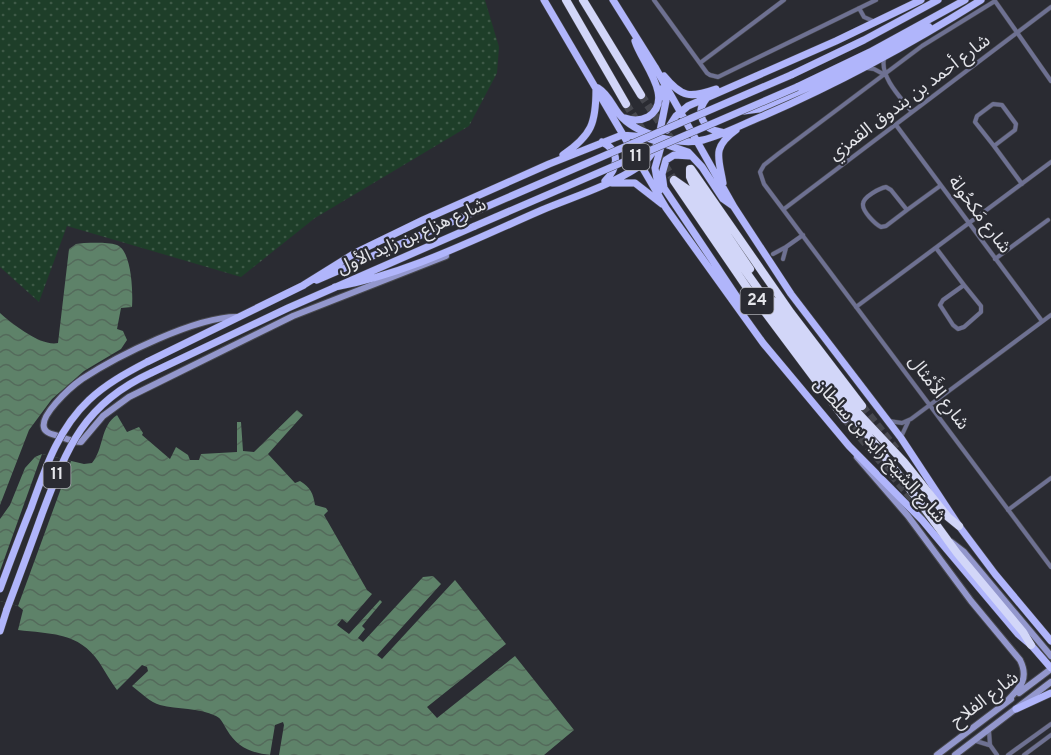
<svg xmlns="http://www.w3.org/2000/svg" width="1051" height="755" viewBox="0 0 1051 755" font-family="Overpass,'Noto Sans Arabic',sans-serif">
  <defs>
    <pattern id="grass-dots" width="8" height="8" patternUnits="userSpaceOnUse" patternTransform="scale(1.5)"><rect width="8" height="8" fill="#1e3e29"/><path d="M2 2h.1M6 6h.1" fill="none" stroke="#3f5a48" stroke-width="1.8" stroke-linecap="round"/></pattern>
    <pattern id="water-waves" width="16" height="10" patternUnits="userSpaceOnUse" patternTransform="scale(1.5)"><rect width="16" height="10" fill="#5e8269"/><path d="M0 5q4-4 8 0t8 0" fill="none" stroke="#546a5b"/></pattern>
  </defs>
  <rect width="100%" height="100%" fill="#2a2b32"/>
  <!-- grass -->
  <path fill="url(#grass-dots)" d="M0 0H485L499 47 497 73 469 126 315 218 241 277 67 226 39 302 0 267Z"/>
  <!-- water -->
  <path fill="url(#water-waves)" d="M84 243C94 243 107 242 117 245 132 251 133 293 132 307L121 308 117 329 123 331 127 340 121 349 84 371 52 399 29 430 0 505V313C12 324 42 347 58 343L69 249 76 244Z
    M297 410 303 415 268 454 295 483 300 481C311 488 313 493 315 505L326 508 328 511 324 515 367 590 372 594 347 623 342 619 337 625 349 634 380 600 382 602 362 626 365 629 358 638 363 642 423 577 433 576 441 584 377 655 382 659 455 580 506 644 427 707 437 718 515 656 574 730 544 755H279L284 725 283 722 275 725 270 755C251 753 237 747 227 730 223 724 222 719 216 716 198 707 178 710 160 705 151 703 140 692 132 686L148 671 147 667 142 665 117 690C110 681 105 671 99 662 79 632 50 634 18 630L23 610 18 606 0 601V519L10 505 25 468 35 457 42 454 84 464 92 463C104 449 100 426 117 415L127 432 139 427 143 433 142 435 170 459 176 447 188 455 190 460H199L201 454 237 452V422H241L243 451 254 452Z"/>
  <!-- pier -->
  <path fill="#2a2b32" d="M42 454 71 461 18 606 0 601V571Z"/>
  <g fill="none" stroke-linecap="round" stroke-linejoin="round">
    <!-- highway-tunnel -->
    <path stroke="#46474e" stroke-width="8" stroke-dasharray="8 4" stroke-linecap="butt" d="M641 95 673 142
      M626 104 674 180
      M862 406 896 449
      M845 419 929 519
      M1027 633 1051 661"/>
    <defs>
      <path id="street" d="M654 0 707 73 710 75 718 77 876 0
        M859 8 864 17 873 21
        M884 59C880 77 901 98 912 112
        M700 63 784 0
        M867 68 874 69 885 75
        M1051 81 995 1 922 46 778 154 764 165 760 172 764 184 1051 567
        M993 104 1002 105 1016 124 1015 130 994 146 975 122 977 116Z
        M896 125 1042 321
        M994 146 1022 184
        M886 187 891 190 907 210 886 226 881 227C875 224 862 211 863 204 863 197 880 188 886 187Z
        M784 209 1051 7
        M907 210 940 186
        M936 248 964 285
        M773 254 786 247 803 235
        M783 259 786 248
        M995 259 1048 220
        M964 285 981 306V312L964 327 958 329 953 325 940 305 943 300Z
        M856 307 1051 162
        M889 421 902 423 911 419 1051 315
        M901 437 908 422
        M1008 510 1051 478
        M989 731 990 745 997 755
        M976 741 989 745
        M1008 755 1051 724
        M1024 755 1051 735"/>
      <path id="secondary" d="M238 317C197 316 117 356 82 379 72 386 34 419 46 431 49 434 55 435 59 436 66 439 73 442 81 442L103 416 129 397 293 316 446 256
        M857 457 908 516 971 601 1020 660C1029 678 1021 687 1008 700
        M951 542 964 552 1051 656
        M1019 693 1051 669
        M937 755 1011 699
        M955 755 1051 682"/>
      <path id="primary" d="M544 0 666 208 763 343 849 446 922 520 1018 634 1031 645 1051 668
        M613 0 655 67 734 207 791 294 901 438 959 526 995 574 1051 641
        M791 75 864 40 938 0
        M664 76C682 98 690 98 716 89
        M797 87 870 52 965 0
        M598 88C608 94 612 105 619 114 635 134 679 146 703 140 723 135 743 124 763 116 839 83 911 44 981 0
        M706 99C695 113 703 130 721 132
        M744 111 759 109 837 75 929 27
        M625 118C633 121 640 121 648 117 676 99 641 62 635 41
        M667 130 676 116 688 106 836 41 921 0
        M659 136 666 101 663 88
        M602 142C621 151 618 168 605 181
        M563 155C592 135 596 123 596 89
        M691 156 674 155 666 160 662 174 664 188 739 300 743 311
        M612 183H635L662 204
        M723 183C719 158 711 148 736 130
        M659 191 655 168 662 143
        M317 280 472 213
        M302 286 355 253 423 220 549 164 622 135 644 137 688 152 702 167 723 199 733 206
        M335 287C407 274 475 239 542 210 573 197 609 186 638 167 646 162 652 155 656 146
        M147 362 304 285
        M151 373 288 308 475 226
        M0 631 7 609
        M1016 709 1051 693"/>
      <path id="highway" d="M566 0 626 104
        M583 0 641 95
        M690 169V177L694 186 750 269
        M691 169 791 313 862 406
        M674 180 687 189 798 345 919 501 957 553 1023 632 1031 645
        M674 181 750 292 845 419
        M773 301 858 413 904 462 948 517 959 526"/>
    </defs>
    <!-- street casing -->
    <use href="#street" stroke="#48494f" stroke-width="5"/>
    <!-- secondary casing -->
    <use href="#secondary" stroke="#48494f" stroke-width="8"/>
    <!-- primary casing -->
    <use href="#primary" stroke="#48494f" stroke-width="8"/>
    <!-- highway casing -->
    <use href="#highway" stroke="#48494f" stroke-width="9"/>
    <!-- street -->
    <use href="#street" stroke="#6e7192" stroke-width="4"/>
    <!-- secondary -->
    <use href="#secondary" stroke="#9397cd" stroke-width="6"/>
    <!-- primary -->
    <use href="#primary" stroke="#b0b5fb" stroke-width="7"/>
    <!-- highway -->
    <use href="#highway" stroke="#d2d6f8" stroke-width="8"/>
    <defs>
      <path id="primary-bridge" d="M472 213 791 75
        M475 226 797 87
        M0 589C10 562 20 535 31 508 45 469 58 429 89 400 106 384 126 373 147 362
        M7 609C19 577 31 545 42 514 67 448 83 404 151 373"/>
    </defs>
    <!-- primary-bridge casing -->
    <use href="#primary-bridge" stroke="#48494f" stroke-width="8" stroke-linecap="butt"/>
    <!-- primary-bridge -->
    <use href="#primary-bridge" stroke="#b0b5fb" stroke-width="7"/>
  </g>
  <g text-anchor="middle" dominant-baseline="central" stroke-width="4.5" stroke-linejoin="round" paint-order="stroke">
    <!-- shield labels -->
    <g fill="#2a2b32" stroke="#acadb3" stroke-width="1.5">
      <rect x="622.5" y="144" width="27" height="26" rx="4.5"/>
      <rect x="740.5" y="288" width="33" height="26" rx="4.5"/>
      <rect x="43.5" y="462" width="27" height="26" rx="4.5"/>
    </g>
    <g font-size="16" font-weight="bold" fill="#e4e5ea">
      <text x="636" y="157">11</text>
      <text x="757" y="301">24</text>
      <text x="57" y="475">11</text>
    </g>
    <!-- street labels -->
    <g font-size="18" fill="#e4e5ea" stroke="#2a2b32">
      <text transform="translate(910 98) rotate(-37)">شارع أحمد بن بندوق القمزي</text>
      <text transform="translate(979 215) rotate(53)">شارع مَكحُولة</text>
      <text transform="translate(412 237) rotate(-24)">شارع هزاع بن زايد الأول</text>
      <text transform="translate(938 393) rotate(53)">شارع الأَمْثال</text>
      <text transform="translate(879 451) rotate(48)">شارع الشيخ زايد بن سلطان</text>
      <text transform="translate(985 700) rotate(-37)">شارع الفلاح</text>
    </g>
  </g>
</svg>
